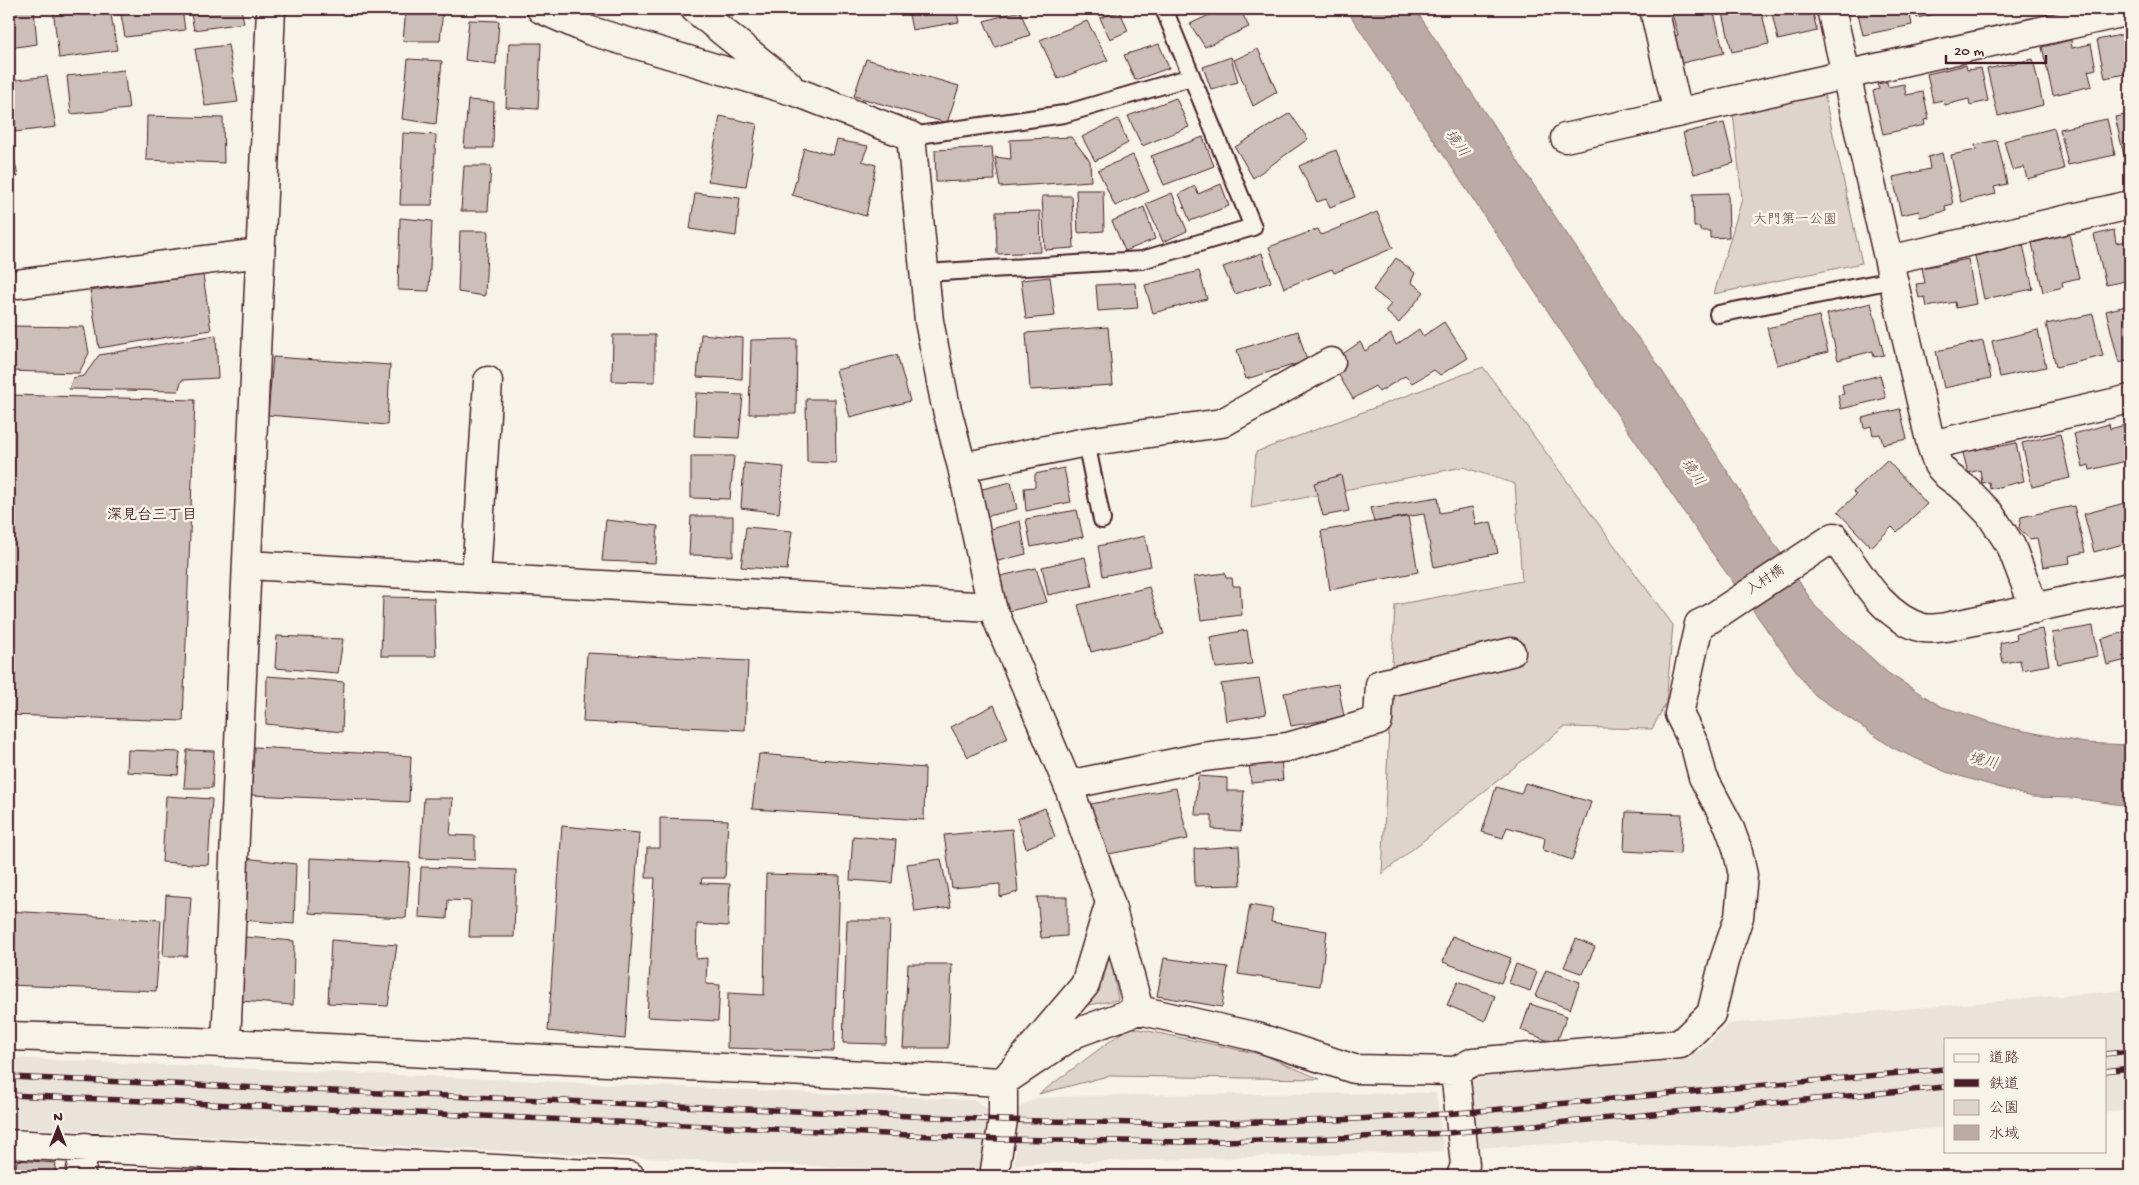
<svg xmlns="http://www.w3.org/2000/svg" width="2139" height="1185" viewBox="0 0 2139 1185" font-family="'Gochi Hand','Klee One',sans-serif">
  <rect width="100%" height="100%" fill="#f7f3e8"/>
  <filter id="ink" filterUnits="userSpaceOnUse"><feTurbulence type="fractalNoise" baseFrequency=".02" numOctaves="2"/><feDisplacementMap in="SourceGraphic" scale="10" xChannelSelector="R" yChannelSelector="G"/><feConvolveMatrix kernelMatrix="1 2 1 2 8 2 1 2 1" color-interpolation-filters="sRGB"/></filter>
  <g filter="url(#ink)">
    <!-- built -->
    <path fill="#eae3da" d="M2130 990V1109L2105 1112V1039H1945V1127L1735 1147 1592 1142 1474 1148 1466 1085 1478 1078 1701 1051 1728 1024Z
      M9 1058 976 1100 991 1112 992 1163 979 1174 9 1127Z
      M1436 1093 1444 1151 1015 1164V1110L1036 1098 1118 1095Z"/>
    <!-- green -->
    <path fill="#ded4cc" stroke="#947a7c" d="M1824 94 1862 263 1714 294 1742 199 1733 112Z
      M1483 367 1673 625 1666 703 1652 729 1564 727 1382 874 1395 605 1522 581 1515 484 1463 467 1251 508 1256 452Z
      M1110 952 1118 1000 1070 1008 1103 981Z
      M1129 1027 1264 1055 1320 1079 1108 1076 1039 1094Z"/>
    <!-- water -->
    <path fill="#bcaaa7" stroke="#8e7275" d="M1346 9H1415L1631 329 1651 354 1815 606 1888 673 1940 706 2010 728 2085 743 2130 745V806L2073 798 2032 797 1946 772 1893 748 1812 693 1705 543 1593 379Z"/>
    <!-- building -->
    <path fill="#ccbfb9" stroke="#4a1f2b" d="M34 9 37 44 9 48V10Z
      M53 9H110L117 50 59 58Z
      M120 9H182L185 30 125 37Z
      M190 9H241L244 23 194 30Z
      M406 9H443L440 41H403Z
      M908 9H956L959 22 912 30Z
      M1222 9H1240L1249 27 1205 47 1190 24Z
      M1675 9H1713L1724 53 1678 64 1671 37 1678 35 1671 10Z
      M1722 9H1761L1769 44 1732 52Z
      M1771 9H1812L1817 31 1778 40Z
      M1857 9H1909L1912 25 1863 35Z
      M1915 9H1934L1935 14 1917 18Z
      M1020 11 1030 35 995 47 984 21Z
      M1120 11 1128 31 1110 39 1100 18Z
      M469 20 499 21 496 64 465 60Z
      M1087 21 1108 60 1058 79 1040 40Z
      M2130 33V73L2105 78 2097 40Z
      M2071 40 2072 48 2091 44 2096 69 2088 71 2092 86 2053 95 2042 47Z
      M509 43H541L538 109 506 107Z
      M1159 44 1169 68 1135 80 1124 55Z
      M228 45 238 102 205 106 195 49Z
      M1258 49 1277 92 1253 106 1234 60Z
      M1231 57 1238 82 1211 89 1203 67Z
      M408 59 442 61 436 124 402 119Z
      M866 59 959 86 947 123 854 96Z
      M2033 59 2043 105 1998 116 1987 69Z
      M1966 65 1967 70 1981 68 1988 101 1970 105 1969 99 1945 105 1944 100 1933 102 1927 74Z
      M124 70 129 109 71 114 67 76Z
      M47 76 56 127 15 132 9 81Z
      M1887 82 1888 87 1904 84 1906 95 1923 92 1929 119 1924 120 1925 125 1883 134 1873 91 1879 89 1877 84Z
      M1176 98 1189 127 1142 146 1128 116Z
      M468 100 494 102 493 148H464Z
      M1290 113 1308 139 1253 178 1235 147Z
      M2130 114V154L2124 155 2115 117Z
      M147 116 223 118 224 163 146 160Z
      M720 116 757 124 746 186 708 181Z
      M1118 119 1128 143 1095 161 1082 137Z
      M2107 119 2115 155 2068 165 2060 129Z
      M1724 123 1734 163 1694 174 1683 133Z
      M2054 128 2064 169 2027 179 2024 167 2012 170 2004 141Z
      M9 132 18 177 9 179Z
      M403 133 436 135 432 205H400Z
      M1071 137 1090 161 1091 181 1000 187 995 157 1011 159 1010 140Z
      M1203 137 1214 166 1164 185 1151 156Z
      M837 140 868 146 862 161 876 165 866 216 792 195 804 148 833 155Z
      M1997 140 2007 184 1994 187 1996 194 1961 202 1951 155 1976 150 1975 145Z
      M992 147 995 180 936 182 935 150Z
      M1336 150 1355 197 1330 207 1326 199 1317 202 1299 166Z
      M1942 153 1953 204 1945 206 1946 211 1920 217 1919 211 1901 215 1893 177 1930 169 1928 157Z
      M1133 155 1149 191 1115 206 1098 170Z
      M464 166H491L488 211H461Z
      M1221 184 1229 206 1190 221 1179 194 1195 186 1198 194Z
      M1076 190H1103L1104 231 1078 233Z
      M695 193 740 198 736 236 690 229Z
      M1172 193 1187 231 1163 242 1146 204Z
      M1728 193 1729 237 1710 238V231H1700V227H1694L1693 194Z
      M1042 196H1072L1074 248 1045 250Z
      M1144 207 1155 239 1125 251 1112 221Z
      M1040 211 1041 252 997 254 996 212Z
      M1377 212 1393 248 1334 273 1332 269 1284 288 1269 247 1318 229 1321 235Z
      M400 218 432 221 429 291 398 290Z
      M2114 230 2116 243 2130 240V280L2106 285 2094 235Z
      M460 231H488L485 296 458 292Z
      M2069 234 2079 278 2062 282 2063 287 2043 292 2032 243Z
      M2023 245 2033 289 1984 299 1975 256Z
      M1262 253 1271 282 1235 294 1223 267Z
      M1396 258 1415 273 1411 282 1424 292 1399 323 1385 311 1391 304 1373 290Z
      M1968 259 1976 304 1956 308 1955 302 1927 307 1925 297 1919 298 1916 284 1925 283 1922 268Z
      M1199 271 1207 299 1153 313 1145 285Z
      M203 275 211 330 99 348 90 291Z
      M1050 277 1055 316 1026 319 1021 280Z
      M1135 283 1138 308 1098 311 1096 285Z
      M1871 303 1884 355 1874 357 1873 351 1838 360 1827 314Z
      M2130 305V360L2119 363 2106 311Z
      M2093 314 2103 356 2056 367 2046 324Z
      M1819 316 1828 352 1777 365 1767 328Z
      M1444 322 1468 358 1440 375 1434 370 1412 383 1405 376 1379 392 1375 386 1353 399 1331 362 1360 342 1365 351 1391 334 1396 345 1419 329 1423 336Z
      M9 326 84 327 89 353 79 373 9 371Z
      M1108 327 1113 385 1030 390 1026 333Z
      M2038 330 2046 367 2000 377 1992 341Z
      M1298 331 1307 361 1246 379 1237 350Z
      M701 334 743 338 742 379 697 377Z
      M216 335 218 378 182 380 178 391 69 389 73 378 84 376 99 355Z
      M613 335H655V382L612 381Z
      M797 339 796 414H749L751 340Z
      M1983 341 1991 378 1944 388 1936 351Z
      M897 355 910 401 850 417 836 370Z
      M273 357 390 365 387 425 268 415Z
      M1880 375 1886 398 1841 409 1838 395 1844 394 1842 385Z
      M696 393 743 395 739 438 694 436Z
      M9 395 195 400 183 721 9 715Z
      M806 399H835L836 463 807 462Z
      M1900 409 1907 439 1883 444 1880 434 1873 435 1871 426 1864 428 1862 418Z
      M2109 424 2110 429 2125 425 2130 446V460L2090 470 2089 465 2083 467 2074 434Z
      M2060 434 2070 478 2032 487 2022 443Z
      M2016 443 2024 481 1990 489 1989 482 1982 483 1980 470 1968 473 1962 449 1986 444 1987 449Z
      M691 456H734L730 499 691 498Z
      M1887 460 1927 504 1897 532 1892 527 1871 547 1838 512 1856 495 1853 492Z
      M744 463 784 467 779 513 741 508Z
      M1064 468 1071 502 1026 511 1024 488 1035 487V474Z
      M1341 475 1349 511 1323 516 1314 483Z
      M1011 482 1017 509 984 517 978 490Z
      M1438 497 1440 513 1472 507 1476 525 1491 522 1498 553 1434 567 1424 514 1374 522 1370 508Z
      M2128 502 2130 510V542L2094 552 2084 514Z
      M2074 506 2085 552 2069 556 2070 563 2043 567 2037 538 2029 539 2019 528 2021 517Z
      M1077 510 1083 537 1031 547 1026 519Z
      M691 516H733V556L689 555Z
      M1408 516 1418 572 1330 590 1321 531Z
      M606 520 658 526 655 563 602 561Z
      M1020 521 1026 554 990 563 984 531Z
      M746 527 792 531 787 570 741 567Z
      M1145 536 1151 566 1103 576 1098 546Z
      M1085 557 1092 586 1048 595 1042 567Z
      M1036 568 1047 602 1005 612 996 577Z
      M1225 573 1226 578H1232L1233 586H1240L1242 615 1201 620 1194 577Z
      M1149 587 1164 634 1091 652 1078 605Z
      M383 597 434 598 436 656H381Z
      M2093 626 2098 656 2058 664 2052 633Z
      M2042 629 2049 665 2022 670 2020 660 2003 663 2000 643 2017 639 2016 634Z
      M1247 630 1252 664 1216 668 1210 637Z
      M2129 631 2130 659 2107 665 2101 639Z
      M277 636 343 639 338 673 275 668Z
      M587 653 748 661 745 730 583 722Z
      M267 676 344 682 342 732 266 724Z
      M1259 679 1266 714 1226 721 1221 684Z
      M1338 684 1344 717 1291 726 1284 693Z
      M994 705 1008 738 968 757 951 727Z
      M254 747 411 756 409 802 251 795Z
      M128 750 180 752 178 775 127 772Z
      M187 750 214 751 212 788H184Z
      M759 754 925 768 924 820 752 809Z
      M1281 760 1283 780 1251 783 1249 762Z
      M1198 776 1227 778V791H1244L1241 831 1212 829V815H1195Z
      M1525 783 1591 802 1572 860 1543 850 1545 838 1507 827 1503 838 1482 832 1496 787 1521 794Z
      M1176 788 1188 839 1103 855 1091 804Z
      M166 796 212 799 208 865 162 862Z
      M424 798H453L450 835 475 836V860L420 858Z
      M1045 808 1055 837 1026 848 1017 819Z
      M1626 812 1682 814 1680 854 1624 851Z
      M660 818 728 820 725 878H702L701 883 730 884 728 926 697 924 696 959 707 958 706 984 720 985 718 1021 647 1017 655 878H646L647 848H660Z
      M562 826 639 833 625 1039 548 1031Z
      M1012 829 1018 892 1000 897V884L952 888 944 835Z
      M853 836 896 840 892 883 850 880Z
      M1239 846 1241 885 1195 886 1194 849Z
      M244 858 296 864 294 924 241 920Z
      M310 858 410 863 406 918 309 913Z
      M941 859 951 907 915 912 907 864Z
      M421 867 516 870 514 937H469L471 901 448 900 447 919 419 917Z
      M766 874 840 876 834 1051 727 1048 728 993 764 995Z
      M166 895 191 897 187 956H163Z
      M1037 897H1067V936L1041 938Z
      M1250 905 1273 909 1271 922 1327 931 1320 986 1238 974Z
      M9 911 161 920 156 991 9 985Z
      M847 920H890L886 1044 843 1043Z
      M1452 936 1511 958 1501 983 1443 962Z
      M245 937 294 941 293 1005 239 1001Z
      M1576 939 1595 947 1583 974 1564 967Z
      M331 940 397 945 388 1006 328 1003Z
      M1164 958 1228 967 1222 1007 1157 996Z
      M908 964H952L948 1048H903Z
      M1516 964 1537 972 1530 991 1509 983Z
      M1546 970 1580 982 1570 1009 1535 996Z
      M1458 981 1495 996 1485 1021 1447 1005Z
      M1530 1004 1567 1016 1556 1044 1521 1030Z
      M17 1160 56 1163 54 1176H15Z"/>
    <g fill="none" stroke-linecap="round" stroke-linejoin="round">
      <defs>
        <path id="lane" d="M911 136 1064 114 1191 77
          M925 273 1142 260 1253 227 1164 9
          M1718 314 1893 280
          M1086 442 1102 520
          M291 1176 294 1158"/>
        <path id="street" d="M541 9 591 31 799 93 911 136 929 321 945 402 962 467 992 607 1068 785 1110 902 1139 1010
          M695 9 788 84
          M1654 9 1678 113
          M1831 9 1931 445 1938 465 1948 476 1967 490 1990 514 2011 546 2035 609
          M1565 138 2130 11
          M1889 260 2130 205
          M9 285 260 253
          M1931 445 2130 399
          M962 467 1086 442 1222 423 1331 362
          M247 565 992 607
          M476 578 488 381
          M1068 785 1203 757 1288 747 1378 721 1380 684 1511 652
          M9 1036 226 1043 1003 1082 1076 1033 1139 1010 1257 1037 1354 1069 1455 1071 1473 1062 1680 1044 1711 1014 1724 961 1739 917 1743 875 1737 848 1729 826 1703 777 1695 746 1679 714 1699 624 1710 619 1834 537C1857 569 1881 617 1923 628 1930 629 1939 628 1946 627L2130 587
          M226 1043 271 9
          M1455 1071 1465 1165 1461 1176
          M9 1144 630 1176
          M80 1176 85 1147
          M994 1176 1003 1120V1082L1085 985 1110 902"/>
      </defs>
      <!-- lane casing -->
      <use href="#lane" stroke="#4a1f2b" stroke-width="20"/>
      <!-- street casing -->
      <use href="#street" stroke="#4a1f2b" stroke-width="31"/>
      <!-- lane -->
      <use href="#lane" stroke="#f7f3e8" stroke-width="16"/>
      <!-- street -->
      <use href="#street" stroke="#f7f3e8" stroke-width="28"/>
      <defs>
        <path id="rail" d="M2105 1054 2130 1051
          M2105 1071 2130 1068
          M9 1077 1003 1120 1186 1124 1338 1120 1445 1114 1945 1069
          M9 1095 1000 1139 1187 1142 1339 1138 1448 1133 1945 1087"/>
      </defs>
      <!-- rail casing -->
      <use href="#rail" stroke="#4a1f2b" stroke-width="5.5"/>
      <!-- rail -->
      <use href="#rail" stroke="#f7f3e8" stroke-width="4" stroke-dasharray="11" stroke-linecap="butt"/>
    </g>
  </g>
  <g text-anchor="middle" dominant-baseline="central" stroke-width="5" stroke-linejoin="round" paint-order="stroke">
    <!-- park labels -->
    <g font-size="14" fill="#6f4c53" stroke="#f7f3e8">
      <text x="1795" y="220">大門第一公園</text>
    </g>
    <!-- street labels -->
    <g font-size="14" fill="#4a1f2b" stroke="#f7f3e8">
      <text transform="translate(1766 581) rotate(-34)">入村橋</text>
    </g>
    <!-- water labels -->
    <g font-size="15" font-style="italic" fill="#6c4950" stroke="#f7f3e8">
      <text transform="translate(1456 144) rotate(54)">境川</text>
      <text transform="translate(1692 473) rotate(54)">境川</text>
      <text transform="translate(1983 762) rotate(13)">境川</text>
    </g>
    <!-- neighbourhood labels -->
    <g font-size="15" font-weight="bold" fill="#4a1f2b" stroke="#f7f3e8">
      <text x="152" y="516">深見台三丁目</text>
    </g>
  </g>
  <!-- margin -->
  <rect width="2139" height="1185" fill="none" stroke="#f7f3e8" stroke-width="30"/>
  <rect x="15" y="15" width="2109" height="1155" fill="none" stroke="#4a1f2b" stroke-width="2" filter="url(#ink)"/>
  <!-- legend -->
  <rect x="1944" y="1038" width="162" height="115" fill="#f7f3e8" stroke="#b29e9c"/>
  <rect x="1954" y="1054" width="25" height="8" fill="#f7f3e8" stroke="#b29e9c"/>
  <text x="1989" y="1062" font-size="15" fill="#4a1f2b">道路</text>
  <rect x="1954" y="1079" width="25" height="8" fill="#4a1f2b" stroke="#b29e9c"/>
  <text x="1989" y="1088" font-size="15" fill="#4a1f2b">鉄道</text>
  <rect x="1954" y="1100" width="25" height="15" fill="#ded4cc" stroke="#b29e9c"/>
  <text x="1989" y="1112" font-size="15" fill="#4a1f2b">公園</text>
  <rect x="1954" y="1125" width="25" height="15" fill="#bcaaa7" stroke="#b29e9c"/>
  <text x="1989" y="1138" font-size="15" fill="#4a1f2b">水域</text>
  <!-- north arrow -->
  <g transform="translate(58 1128)" stroke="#f7f3e8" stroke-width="4" paint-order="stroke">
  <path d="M0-4L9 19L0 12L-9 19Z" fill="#4a1f2b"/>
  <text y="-8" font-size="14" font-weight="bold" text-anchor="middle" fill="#4a1f2b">N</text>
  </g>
  <!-- scale -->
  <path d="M1946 55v8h100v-8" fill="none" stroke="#4a1f2b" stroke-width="2.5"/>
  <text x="1954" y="55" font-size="15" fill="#4a1f2b" stroke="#f7f3e8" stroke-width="4" paint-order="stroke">20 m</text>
</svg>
